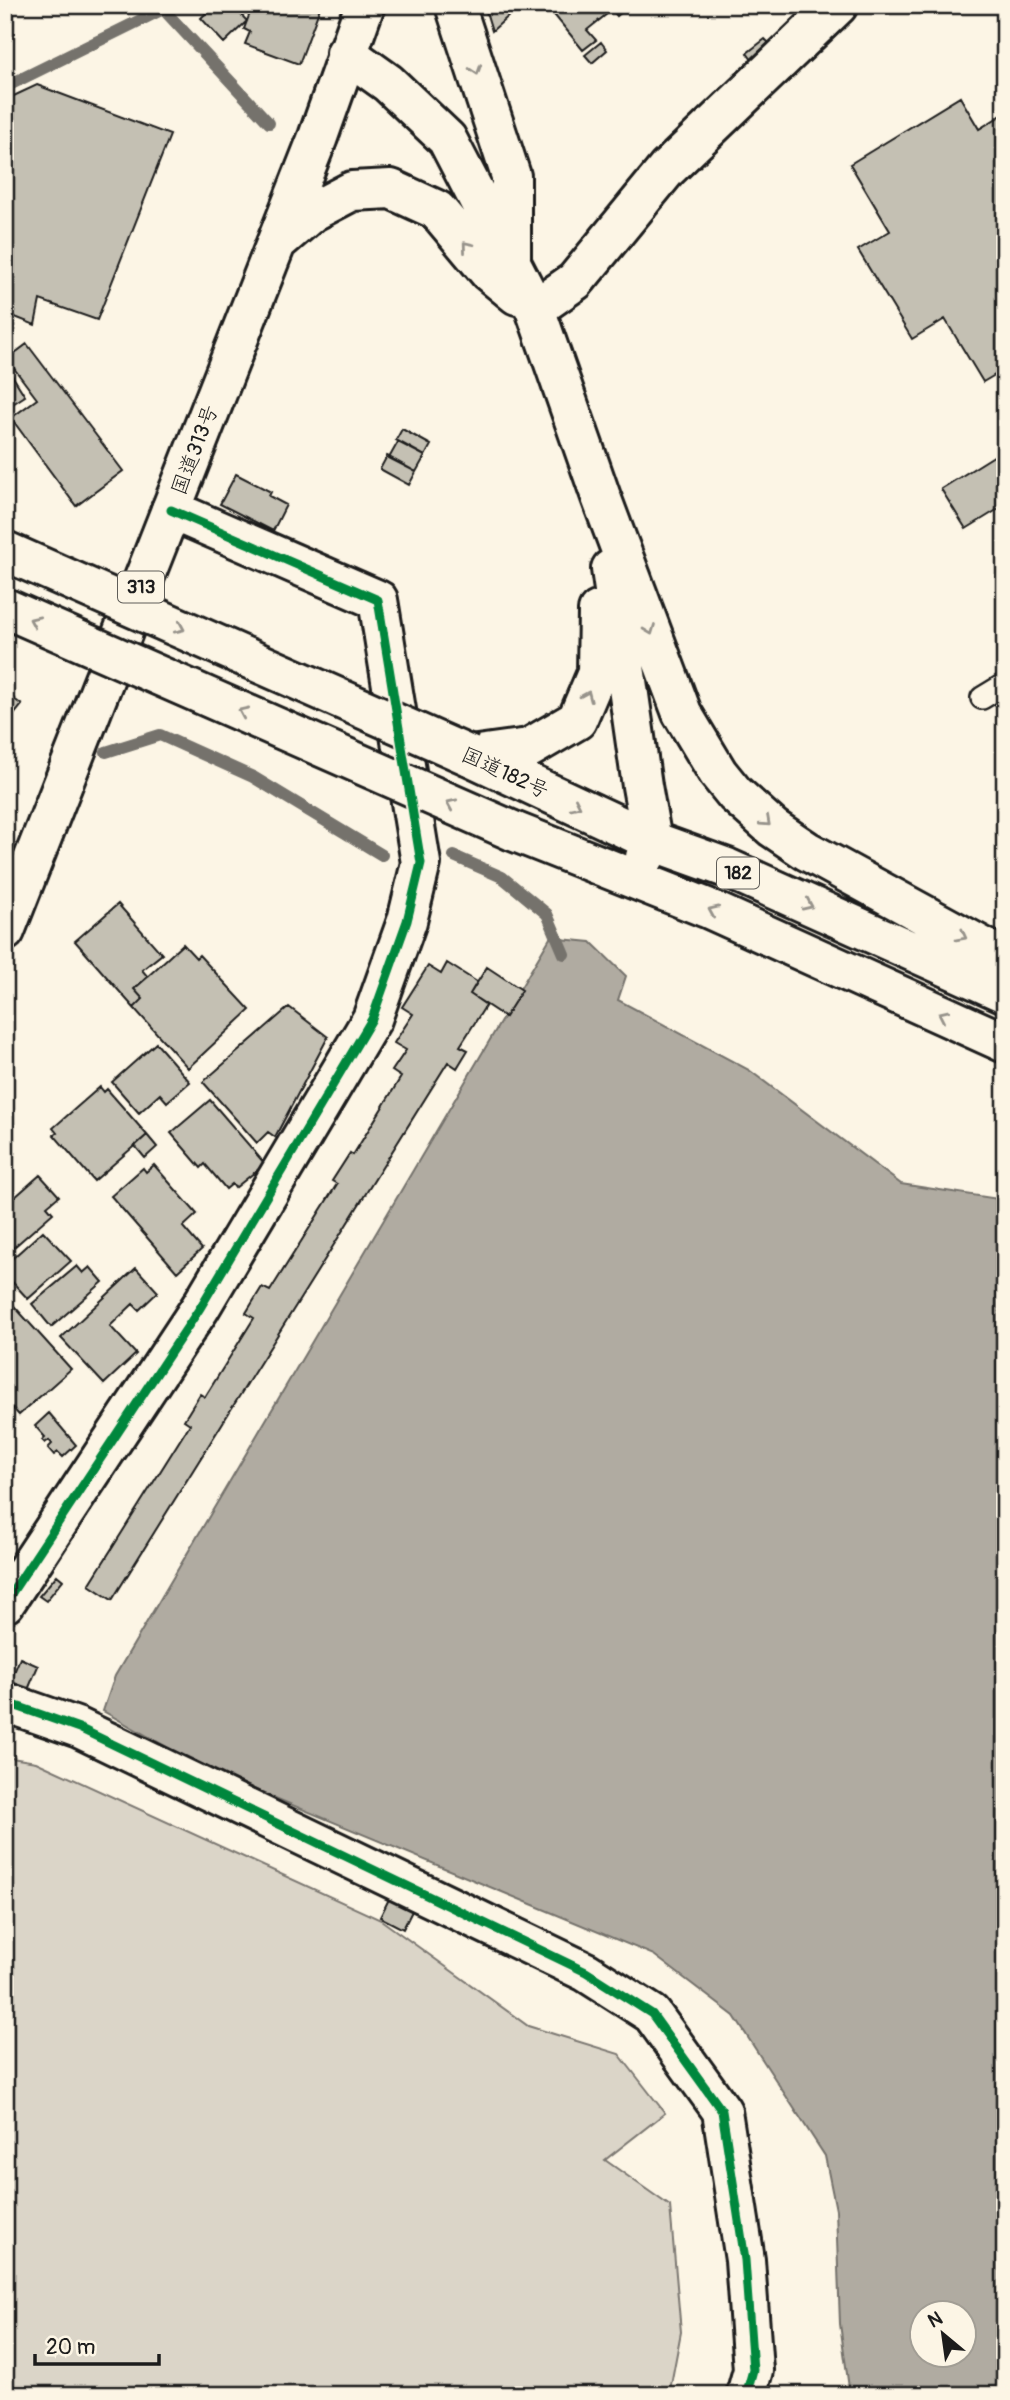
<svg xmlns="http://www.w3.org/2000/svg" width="1010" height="2400" viewBox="0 0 1010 2400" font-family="Pangolin,'Klee One',sans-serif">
  <rect width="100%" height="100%" fill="#fcf5e5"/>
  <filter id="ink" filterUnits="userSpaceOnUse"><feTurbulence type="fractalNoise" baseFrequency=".0143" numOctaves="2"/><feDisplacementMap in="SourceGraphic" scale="14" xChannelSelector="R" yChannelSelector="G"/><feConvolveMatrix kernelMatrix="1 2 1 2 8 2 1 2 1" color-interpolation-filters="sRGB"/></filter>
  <g filter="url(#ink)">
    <!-- green -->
    <path fill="#dbd5c8" stroke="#7c7872" stroke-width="2" d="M5 1757 36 1762 381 1920 528 2026 619 2054 665 2113 605 2160 670 2206 681 2332 669 2395H5Z"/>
    <!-- water -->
    <path fill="#b0aba1" stroke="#75726c" stroke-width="2" fill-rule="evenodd" d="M550 938 591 942 626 976 618 1000 749 1070 901 1184 1005 1200V2395H850L840 2324 836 2210 825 2156 734 2016 654 1955 208 1770 103 1711 115 1676ZM922 2312H964V2354H922Z"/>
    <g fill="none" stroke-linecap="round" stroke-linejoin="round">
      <!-- stream -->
      <path stroke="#75726c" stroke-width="12" d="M5 87 163 9 269 123
        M106 752 160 735 253 777 382 855
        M454 856 502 877 547 914 564 954"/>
    </g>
    <!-- building -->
    <path fill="#c4c0b3" stroke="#1c1c1c" stroke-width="2" d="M214 5H232L247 21 224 43 201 18Z
      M253 5H321L299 64 245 44 250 32 244 29Z
      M484 5H521L492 31Z
      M546 5H630L617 16 612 10 587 30 596 40 583 50Z
      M765 39 771 45 752 60 747 53Z
      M601 42 607 50 592 63 585 55Z
      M37 85 170 135 97 320 40 300 35 325 5 313V100Z
      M960 97 979 129 1005 113V369L983 382 945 319 912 339 858 250 890 231 850 164Z
      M27 344 123 471 76 506 11 418 37 399 7 359Z
      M5 364 25 396 5 409Z
      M402 429 431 445 425 456 396 440Z
      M398 442 425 456 416 472 389 458Z
      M1005 449V505L966 529 941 489Z
      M387 456 416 472 409 485 380 469Z
      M236 474 271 492 269 496 286 505 273 531 220 504Z
      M5 692 22 705 5 726Z
      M118 904 162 954 142 970 148 977 134 989 143 999 134 1008 75 941Z
      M183 944 196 958 199 955 250 1010 188 1068 134 1008 143 999 134 989Z
      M447 963 477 982 470 994 486 1005 460 1046 468 1050 457 1068 448 1062 112 1600 89 1585 190 1424 184 1420 200 1394 205 1397 254 1318 246 1313 262 1287 270 1291 337 1184 332 1181 350 1153 353 1155 401 1077 392 1071 406 1050 394 1043 413 1014 402 1007 428 966 441 974Z
      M487 967 522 990 505 1017 470 994Z
      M289 1007 328 1037 275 1137 268 1132 257 1143 203 1082Z
      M156 1043 190 1082 167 1102 160 1094 139 1113 112 1082Z
      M100 1087 104 1092 107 1089 147 1135 94 1181 54 1135 57 1133 53 1128Z
      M210 1100 265 1164 235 1188 232 1184 226 1189 205 1164 201 1168 171 1133Z
      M147 1135 157 1147 145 1158 135 1146Z
      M154 1165 197 1214 183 1227 202 1249 177 1272 111 1196 143 1168 146 1172Z
      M40 1175 59 1196 47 1206 53 1213 5 1255V1206Z
      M43 1231 71 1261 28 1299 5 1274V1265Z
      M77 1266 83 1273 90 1267 103 1282 51 1327 32 1304Z
      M136 1268 158 1292 139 1310 133 1304 110 1326 136 1354 104 1384 61 1338Z
      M5 1296 71 1369 19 1415 5 1400Z
      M49 1413 76 1445 63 1457 58 1452 54 1455 48 1448 52 1444 49 1440 45 1443 42 1440 45 1437 35 1426Z
      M57 1575 63 1580 46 1601 39 1596Z
      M20 1658 38 1666 25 1697 7 1689Z
      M390 1897 413 1909 403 1929 380 1917Z"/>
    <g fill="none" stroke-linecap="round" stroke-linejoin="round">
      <defs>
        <path id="service" d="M982 698 1005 684"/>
        <path id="minor" d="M535 309 575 281 667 169 838 5
          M5 1603 200 1308 372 1019 407 921 421 863 378 600 171 510
          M5 1702 79 1728 586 1972 652 2014 722 2111 745 2260 753 2370 746 2395"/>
        <path id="trunk" d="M455 5 511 176V257
          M346 53 388 83 447 139 535 309 601 497 682 713 718 773 735 794 773 828 807 851 1005 959
          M277 242 312 212 352 191 391 189 437 210 489 272 517 295
          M611 569 642 786 652 841 645 857
          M470 756 652 841 727 868 1005 993
          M470 756 529 748 577 720 597 673 598 611
          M513 831 707 908 1005 1043
          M5 931 318 137 365 5"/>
      </defs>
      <!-- service casing -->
      <use href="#service" stroke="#1c1c1c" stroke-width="26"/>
      <!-- minor casing -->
      <use href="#minor" stroke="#1c1c1c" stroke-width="44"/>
      <!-- trunk casing -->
      <use href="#trunk" stroke="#1c1c1c" stroke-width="44"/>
      <!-- service -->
      <use href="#service" stroke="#fcf5e5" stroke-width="21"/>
      <!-- minor -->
      <use href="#minor" stroke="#fcf5e5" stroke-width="38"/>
      <!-- trunk -->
      <use href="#trunk" stroke="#fcf5e5" stroke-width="38"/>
      <defs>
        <path id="trunk-bridge" d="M5 551 470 756
          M5 608 513 831"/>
      </defs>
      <!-- trunk-bridge casing -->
      <use href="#trunk-bridge" stroke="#1c1c1c" stroke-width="44" stroke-linecap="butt"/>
      <!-- trunk-bridge -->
      <use href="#trunk-bridge" stroke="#fcf5e5" stroke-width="38"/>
      <defs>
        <path id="cycleway" d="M5 1603 200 1308 372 1019 407 921 421 863 378 600 171 510
          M5 1702 79 1728 586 1972 652 2014 722 2111 745 2260 753 2370 746 2395"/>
      </defs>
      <!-- cycleway casing -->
      <use href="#cycleway" stroke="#fcf5e5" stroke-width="13"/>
      <!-- cycleway -->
      <use href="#cycleway" stroke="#00873e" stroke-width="9"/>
    </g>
    <!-- one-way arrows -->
    <defs><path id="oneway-chevron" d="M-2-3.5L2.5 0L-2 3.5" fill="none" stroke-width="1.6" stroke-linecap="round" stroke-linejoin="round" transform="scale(1.75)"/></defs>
    <g stroke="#97938b">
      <use href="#oneway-chevron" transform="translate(476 70) rotate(72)"/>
      <use href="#oneway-chevron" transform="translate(467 246) rotate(-130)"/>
      <use href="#oneway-chevron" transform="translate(34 621) rotate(-156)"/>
      <use href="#oneway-chevron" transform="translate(180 628) rotate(24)"/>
      <use href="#oneway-chevron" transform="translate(650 630) rotate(69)"/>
      <use href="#oneway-chevron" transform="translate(587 696) rotate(-67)"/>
      <use href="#oneway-chevron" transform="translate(243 712) rotate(-156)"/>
      <use href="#oneway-chevron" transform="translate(451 804) rotate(-156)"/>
      <use href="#oneway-chevron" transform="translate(576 805) rotate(25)"/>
      <use href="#oneway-chevron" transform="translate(766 822) rotate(42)"/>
      <use href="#oneway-chevron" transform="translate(808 905) rotate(24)"/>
      <use href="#oneway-chevron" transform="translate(713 911) rotate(-156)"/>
      <use href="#oneway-chevron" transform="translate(962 936) rotate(28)"/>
      <use href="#oneway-chevron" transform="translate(943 1015) rotate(-155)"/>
    </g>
  </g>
  <g text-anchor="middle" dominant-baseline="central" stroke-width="5" stroke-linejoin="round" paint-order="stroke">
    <!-- shield labels -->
    <g fill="#fcf5e5" stroke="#5f5d58" stroke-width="2">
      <rect x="118" y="571.5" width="46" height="31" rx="5"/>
      <rect x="717" y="857.5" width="42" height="31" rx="5"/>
    </g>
    <g font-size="19" font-weight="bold" fill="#1c1c1c">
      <text x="141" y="587">313</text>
      <text x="738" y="873">182</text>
    </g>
    <!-- street labels -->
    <g font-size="21" fill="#1c1c1c" stroke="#fcf5e5">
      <text transform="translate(195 450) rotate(-69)">国道313号</text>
      <text transform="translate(505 773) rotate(25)">国道182号</text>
    </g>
  </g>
  <!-- margin -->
  <rect width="1010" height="2400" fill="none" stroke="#fcf5e5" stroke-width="28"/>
  <rect x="14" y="14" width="982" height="2372" fill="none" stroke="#1c1c1c" stroke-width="2.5" filter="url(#ink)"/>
  <!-- north arrow -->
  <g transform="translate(943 2334) rotate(331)"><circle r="33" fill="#fcf5e5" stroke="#a29e95" stroke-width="2"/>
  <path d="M0-5L12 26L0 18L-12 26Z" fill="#1c1c1c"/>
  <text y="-10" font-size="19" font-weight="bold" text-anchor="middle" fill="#1c1c1c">N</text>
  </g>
  <!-- scale -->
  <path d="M35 2354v10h124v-10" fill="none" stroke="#1c1c1c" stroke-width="3.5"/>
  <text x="46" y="2354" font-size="21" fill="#1c1c1c" stroke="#fcf5e5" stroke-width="5" paint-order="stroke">20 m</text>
</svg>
